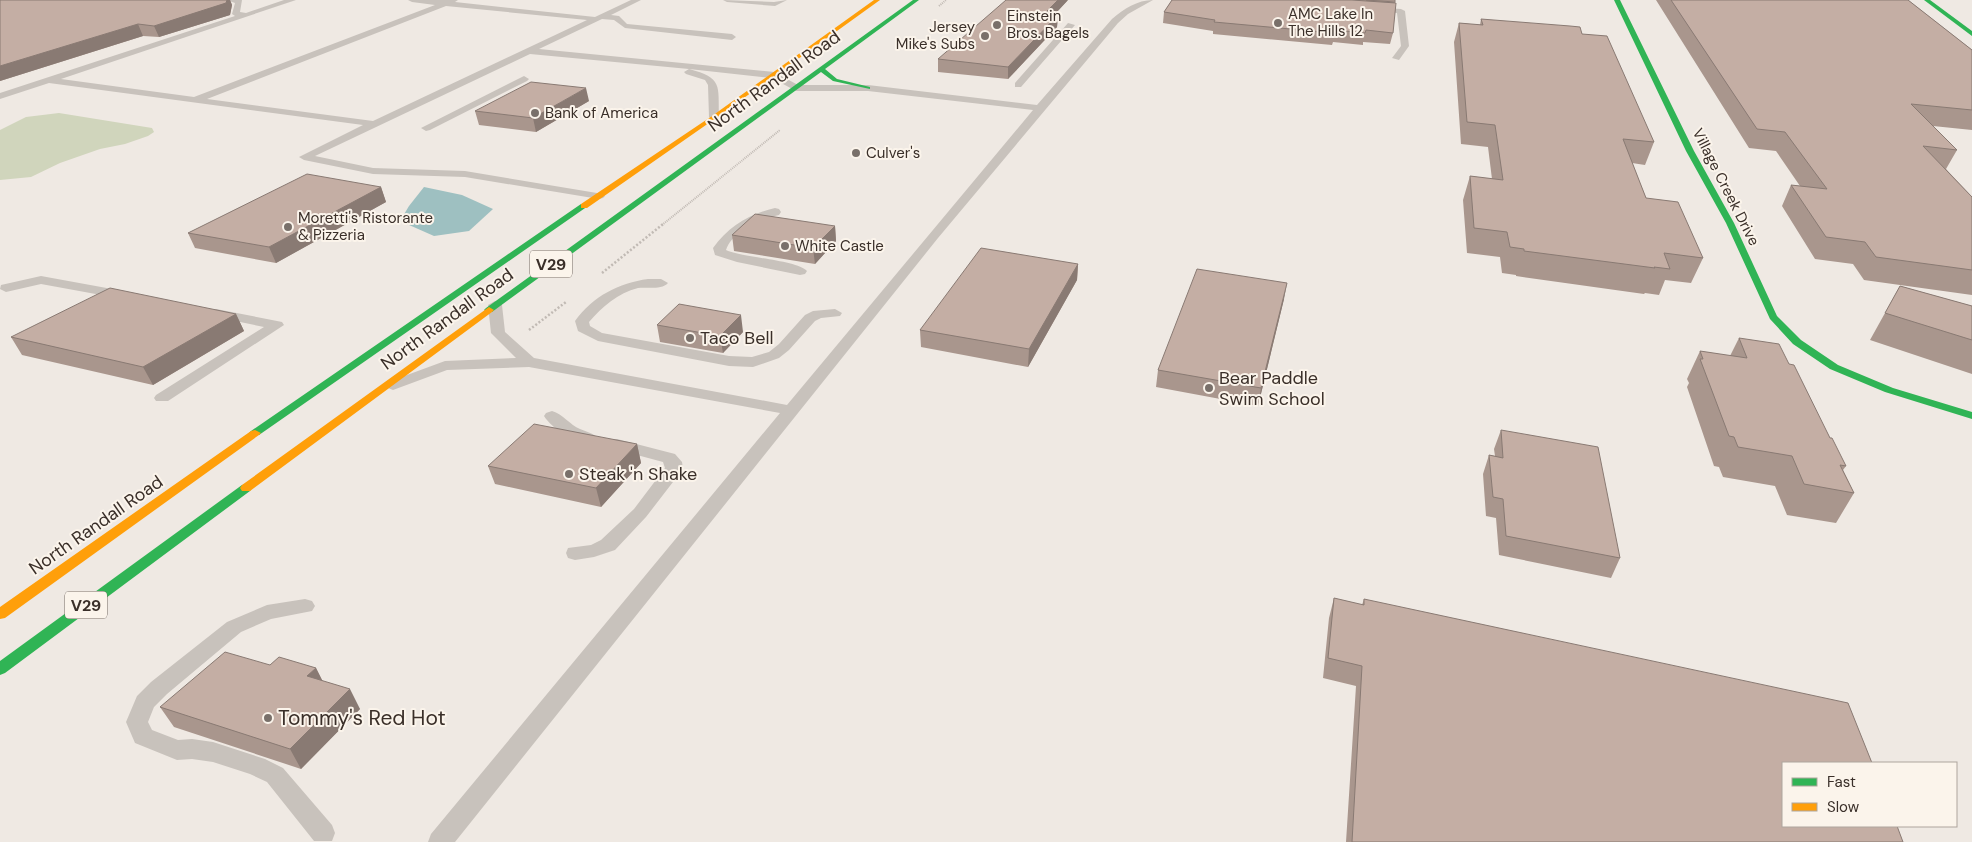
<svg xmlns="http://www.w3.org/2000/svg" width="1972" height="842" viewBox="0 0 1972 842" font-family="'DM Sans',sans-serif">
  <rect width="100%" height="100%" fill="#efe9e3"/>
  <!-- green -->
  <path fill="#d0d5bc" d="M59 113 152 128 154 132 148 136 125 144 100 149 60 163 31 177 0 180V130L26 117Z"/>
  <!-- water -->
  <path fill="#9ec0c1" d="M424 187 462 195 493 209 469 231 434 236 400 221 409 206Z"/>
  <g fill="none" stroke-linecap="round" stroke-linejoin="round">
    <!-- path-far1 -->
    <path stroke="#c1bab4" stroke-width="2" stroke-dasharray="1 1" stroke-linecap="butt" d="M939 6 946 0
      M662 225 780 130"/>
    <!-- path -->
    <path stroke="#c1bab4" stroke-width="2.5" stroke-dasharray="2 2" stroke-linecap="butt" d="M602 273 663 224
      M529 330 566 302"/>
    <!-- lane -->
    <path fill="#c8c2bc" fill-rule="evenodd" d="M227 0H242L240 12 246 13 284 0H296L61 79 194 97 435 5 412 2 408 0H458L455 2 595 17 631 0H641L611 15 619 16 627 24 732 34 736 37 732 40 625 28 614 20 602 19 539 49 774 72 798 85H868L1037 105 1112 19C1124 9 1137 0 1153 0L1128 14 1118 23 938 238 455 842H428L431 834 780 413 529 367 447 370 393 390 388 388 385 385 388 382 445 361 516 358 491 333 488 305 495 301 502 305 505 332 534 358 787 405 1033 110 868 91H796L772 78 689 69C723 78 718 85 719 117L714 120 709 117 708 85 705 80 686 74 684 72 689 69 530 54 315 156 373 168 465 171 603 194 605 196 603 198 599 199 465 177 373 174 304 160 299 157 363 125 49 83 0 99V93L235 16 232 14 235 3ZM446 6 587 20 373 121 207 99Z
      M723 0 774 2 787 0 775 6 727 2Z
      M1370 7 1401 9 1405 11 1409 46 1399 60 1392 58 1401 46 1397 13 1373 11H1370Z
      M1068 23 1075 25 1021 87H1015V83Z
      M524 76 529 79 527 81 430 130 426 131 421 128Z
      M775 208 779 209 781 212 779 215C760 219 733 230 726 250 744 258 797 260 807 271L805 274 800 275 737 262 715 255 713 248C729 226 749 214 775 208Z
      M41 276 123 291 130 295 123 299 41 284 6 292 0 289 1 285Z
      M648 279H661L668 283C662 290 647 287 638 288 618 293 602 307 589 322L590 326 602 333 729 356 752 357 769 352 779 344 805 315 813 311 835 309 842 313 840 316 821 318 815 321 789 350 779 358 753 367 729 366 598 341 578 331 575 321C593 296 619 283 648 279Z
      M216 309 277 321 282 322 284 325 168 401H156L154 398 156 395 264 327 211 316 209 313Z
      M552 411C563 414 570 425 580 429 587 432 594 433 598 439L596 443C579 447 553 430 544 416L546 413Z
      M617 439 675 454 682 462 683 469 646 517 615 550 594 557 575 560 568 558 566 553 568 548 591 545 601 540 634 509 665 468 663 462 611 448 609 444 611 440Z
      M305 599 312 601 315 606 312 611 271 619 241 632 167 694 154 707 148 722 152 730 178 740 192 739 213 742 265 759 283 768 332 825 335 833 332 841H314L267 782 250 774 213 762 192 759 177 760 135 743 126 722 137 696 151 682 227 622 267 605Z"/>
    <!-- fast -->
    <path fill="#30b455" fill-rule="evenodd" d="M913 0H919L825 69 837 79 870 87V89L833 81 821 72 492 312H486L484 310 486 308Z
      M1614 0H1620L1694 151 1734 223 1777 316 1801 340 1838 365 1893 388 1972 412V419L1885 392 1830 369 1793 344 1770 319 1726 223 1686 151Z
      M1924 0H1930L1972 31V36Z
      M581 204 588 206 259 435H251L249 433 251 431Z
      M246 484 250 485 252 488 250 491 5 673 0 675V661L242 485Z"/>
    <!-- slow -->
    <path fill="#ff9f0a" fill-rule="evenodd" d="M874 0H880L716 118 587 208H581V204L712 116Z
      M489 307 494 310 492 312 250 491H242L240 488 242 485Z
      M255 430 261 433 259 435 5 618 0 619V607L251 431Z"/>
  </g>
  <!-- wall -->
  <path fill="#a9968d" d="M0 0H230L232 5 230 15 159 37 143 36 0 81Z
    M1068 0 1054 15H1058L1057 27 1008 79 938 72V59Z
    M1172 0H1395L1393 33 1390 44 1363 42V45L1333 42 1332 45 1213 34V31L1163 23 1164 12Z
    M1656 0H1908L1972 50V130L1933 126 1957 150 1946 169 1972 197V295L1864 280 1853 264 1815 259 1782 206 1791 185 1800 186 1776 151 1749 148Z
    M1481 19 1582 34 1654 142 1645 165 1632 163 1646 198 1703 258 1691 283 1665 280 1659 295 1645 293 1644 294 1516 276V275L1502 273 1500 257 1467 253 1463 200 1470 176 1492 179 1488 147 1461 144 1454 42 1459 23 1480 25Z
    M589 101 536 132 479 125 475 111Z
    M381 187 386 202 276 263 195 248 188 233Z
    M835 226 836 241 815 264 734 251 732 235Z
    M1078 264 1077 280 1028 367 921 347 920 330Z
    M1900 286 1972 306V374L1870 340Z
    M1284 299 1258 406 1156 387 1158 370Z
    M236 314 244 331 153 385 22 355 11 337Z
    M657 325 743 332 723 353 660 342Z
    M1739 338 1789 364 1830 438 1846 466 1843 470 1854 493 1836 523 1787 515 1775 486 1723 477 1719 467 1714 466 1687 387 1689 383 1687 379 1700 351 1730 356Z
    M1501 430 1620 558 1611 578 1499 555 1496 518 1486 516 1483 474 1489 455 1495 456 1494 449Z
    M637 444 641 463 601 507 495 484 488 466Z
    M1334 598 1362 605 1364 599 1903 842H1346L1356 686 1323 678 1329 618Z
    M270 665 316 668 322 680 360 709 301 769 174 727 160 707Z"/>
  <!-- shaded-wall -->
  <path fill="#897a73" d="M227 0H230L232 5 230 15 159 37 154 26Z
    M1058 0H1068L1044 26V14Z
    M1058 15 1057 27 1008 79V67Z
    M138 24 143 36 0 81V66Z
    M586 88 589 101 536 132 533 118Z
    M381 187 386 202 276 263 269 247Z
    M835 226 836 241 815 264 813 248Z
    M1078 264 1077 280 1028 367 1029 349Z
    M1287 283 1284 299 1258 406 1261 388Z
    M236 314 244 331 153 385 143 367Z
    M741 315 743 332 723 353 720 336Z
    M637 444 641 463 601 507 596 488Z
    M316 668 326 688 307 676Z
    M350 689 360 709 301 769 290 749Z"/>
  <!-- building -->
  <path fill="#c4aea4" stroke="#897a73" d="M0 0H227L226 3 154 26 138 24 0 66Z
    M1006 0H1058L1044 14 1058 15 1008 67 938 59Z
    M1172 0H1352L1396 3 1393 33 1366 30 1365 33 1335 30 1334 33 1214 22 1215 20 1164 12Z
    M1366 0H1395V2Z
    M1671 0H1908L1972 50V110L1911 104 1957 150 1923 146 1972 197V270L1876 257 1865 242 1826 237 1791 185 1827 189 1785 132 1757 129Z
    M1481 19 1570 26 1580 27 1582 34 1607 36 1654 142 1623 139 1646 198 1678 202 1703 258 1664 253 1670 269 1654 267 1655 268 1524 251V249L1510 247 1507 232 1474 228 1470 176 1503 180 1495 125 1467 122 1459 23 1483 25Z
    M531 82 586 88 533 118 475 111Z
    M307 174 381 187 269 247 188 233Z
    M755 214 835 226 813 248 732 235Z
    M981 248 1078 264 1029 349 920 330Z
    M1197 269 1287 283 1261 388 1158 370Z
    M1900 286 1972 306V340L1885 313Z
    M110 288 236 314 143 367 11 337Z
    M679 304 741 315 720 336 657 325Z
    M1739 338 1779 344 1789 364 1794 365 1830 438H1832L1846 466 1840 465 1854 493 1804 484 1792 456 1738 447 1734 437 1729 436 1700 359H1703L1700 351 1747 358Z
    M534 424 637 444 596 488 488 466Z
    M1501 430 1598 447 1620 558 1506 536 1503 499 1493 497 1489 455 1503 458Z
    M1334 598 1364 605V599L1848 703 1872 763H1783V826H1897L1903 842H1352L1362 666 1328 658Z
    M225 652 270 665 279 657 316 668 307 676 350 689 290 749 160 707Z"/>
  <!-- markers -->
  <g fill="#79706a" stroke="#fbf4eb" stroke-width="2">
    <circle cx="1278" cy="23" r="5"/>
    <circle cx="997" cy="25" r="5"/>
    <circle cx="985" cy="36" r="5"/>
    <circle cx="535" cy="113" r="5"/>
    <circle cx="856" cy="153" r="5"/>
    <circle cx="288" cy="227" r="5"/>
    <circle cx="785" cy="246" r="5"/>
    <circle cx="690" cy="338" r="5"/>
    <circle cx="1209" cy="388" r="5"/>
    <circle cx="569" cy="474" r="5"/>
    <circle cx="268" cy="718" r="5"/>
  </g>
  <g text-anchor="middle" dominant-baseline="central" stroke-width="4" stroke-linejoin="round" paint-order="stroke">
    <!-- far-poi labels -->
    <g font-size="15" fill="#3a2f29" stroke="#fbf4eb" text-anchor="start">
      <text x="1288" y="14">AMC Lake In<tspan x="1288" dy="17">The Hills 12</tspan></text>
      <text x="1007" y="16">Einstein<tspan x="1007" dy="17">Bros. Bagels</tspan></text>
      <text x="975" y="27" text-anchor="end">Jersey<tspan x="975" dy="17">Mike's Subs</tspan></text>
      <text x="545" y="113">Bank of America</text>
      <text x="866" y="153">Culver's</text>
      <text x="298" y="218">Moretti's Ristorante<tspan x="298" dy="17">&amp; Pizzeria</tspan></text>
      <text x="795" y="246">White Castle</text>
    </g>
    <!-- far-street labels -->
    <g font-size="15" fill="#3a2f29" stroke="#fbf4eb">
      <text transform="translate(1726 187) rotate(63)">Village Creek Drive</text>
    </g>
    <!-- shield labels -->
    <g fill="#fbf4eb" stroke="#746a63" stroke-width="1">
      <rect x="530" y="250.5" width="42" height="27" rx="4"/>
      <rect x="65" y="591.5" width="42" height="27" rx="4"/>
    </g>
    <g font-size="16" font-weight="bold" fill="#3a2f29">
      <text x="551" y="264">V29</text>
      <text x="86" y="605">V29</text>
    </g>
    <!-- street labels -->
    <g font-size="18" fill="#3a2f29" stroke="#fbf4eb">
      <text transform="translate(774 81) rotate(-36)">North Randall Road</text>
      <text transform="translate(447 319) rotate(-36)">North Randall Road</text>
      <text transform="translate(96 525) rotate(-35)">North Randall Road</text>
    </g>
    <!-- poi labels -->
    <g font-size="18" fill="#3a2f29" stroke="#fbf4eb" text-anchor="start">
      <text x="700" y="338">Taco Bell</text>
      <text x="1219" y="378">Bear Paddle<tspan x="1219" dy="21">Swim School</tspan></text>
      <text x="579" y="474">Steak 'n Shake</text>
    </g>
    <!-- near-poi labels -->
    <g font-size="21" fill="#3a2f29" stroke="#fbf4eb" text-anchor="start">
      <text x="278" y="718">Tommy's Red Hot</text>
    </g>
  </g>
  <!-- legend -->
  <rect x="1782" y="762" width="175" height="65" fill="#fbf4eb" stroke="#aea59d"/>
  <rect x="1792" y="778" width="25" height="8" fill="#30b455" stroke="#aea59d"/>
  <text x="1827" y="787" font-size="15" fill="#3a2f29">Fast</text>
  <rect x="1792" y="803" width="25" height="8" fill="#ff9f0a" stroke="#aea59d"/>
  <text x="1827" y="812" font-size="15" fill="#3a2f29">Slow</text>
</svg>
